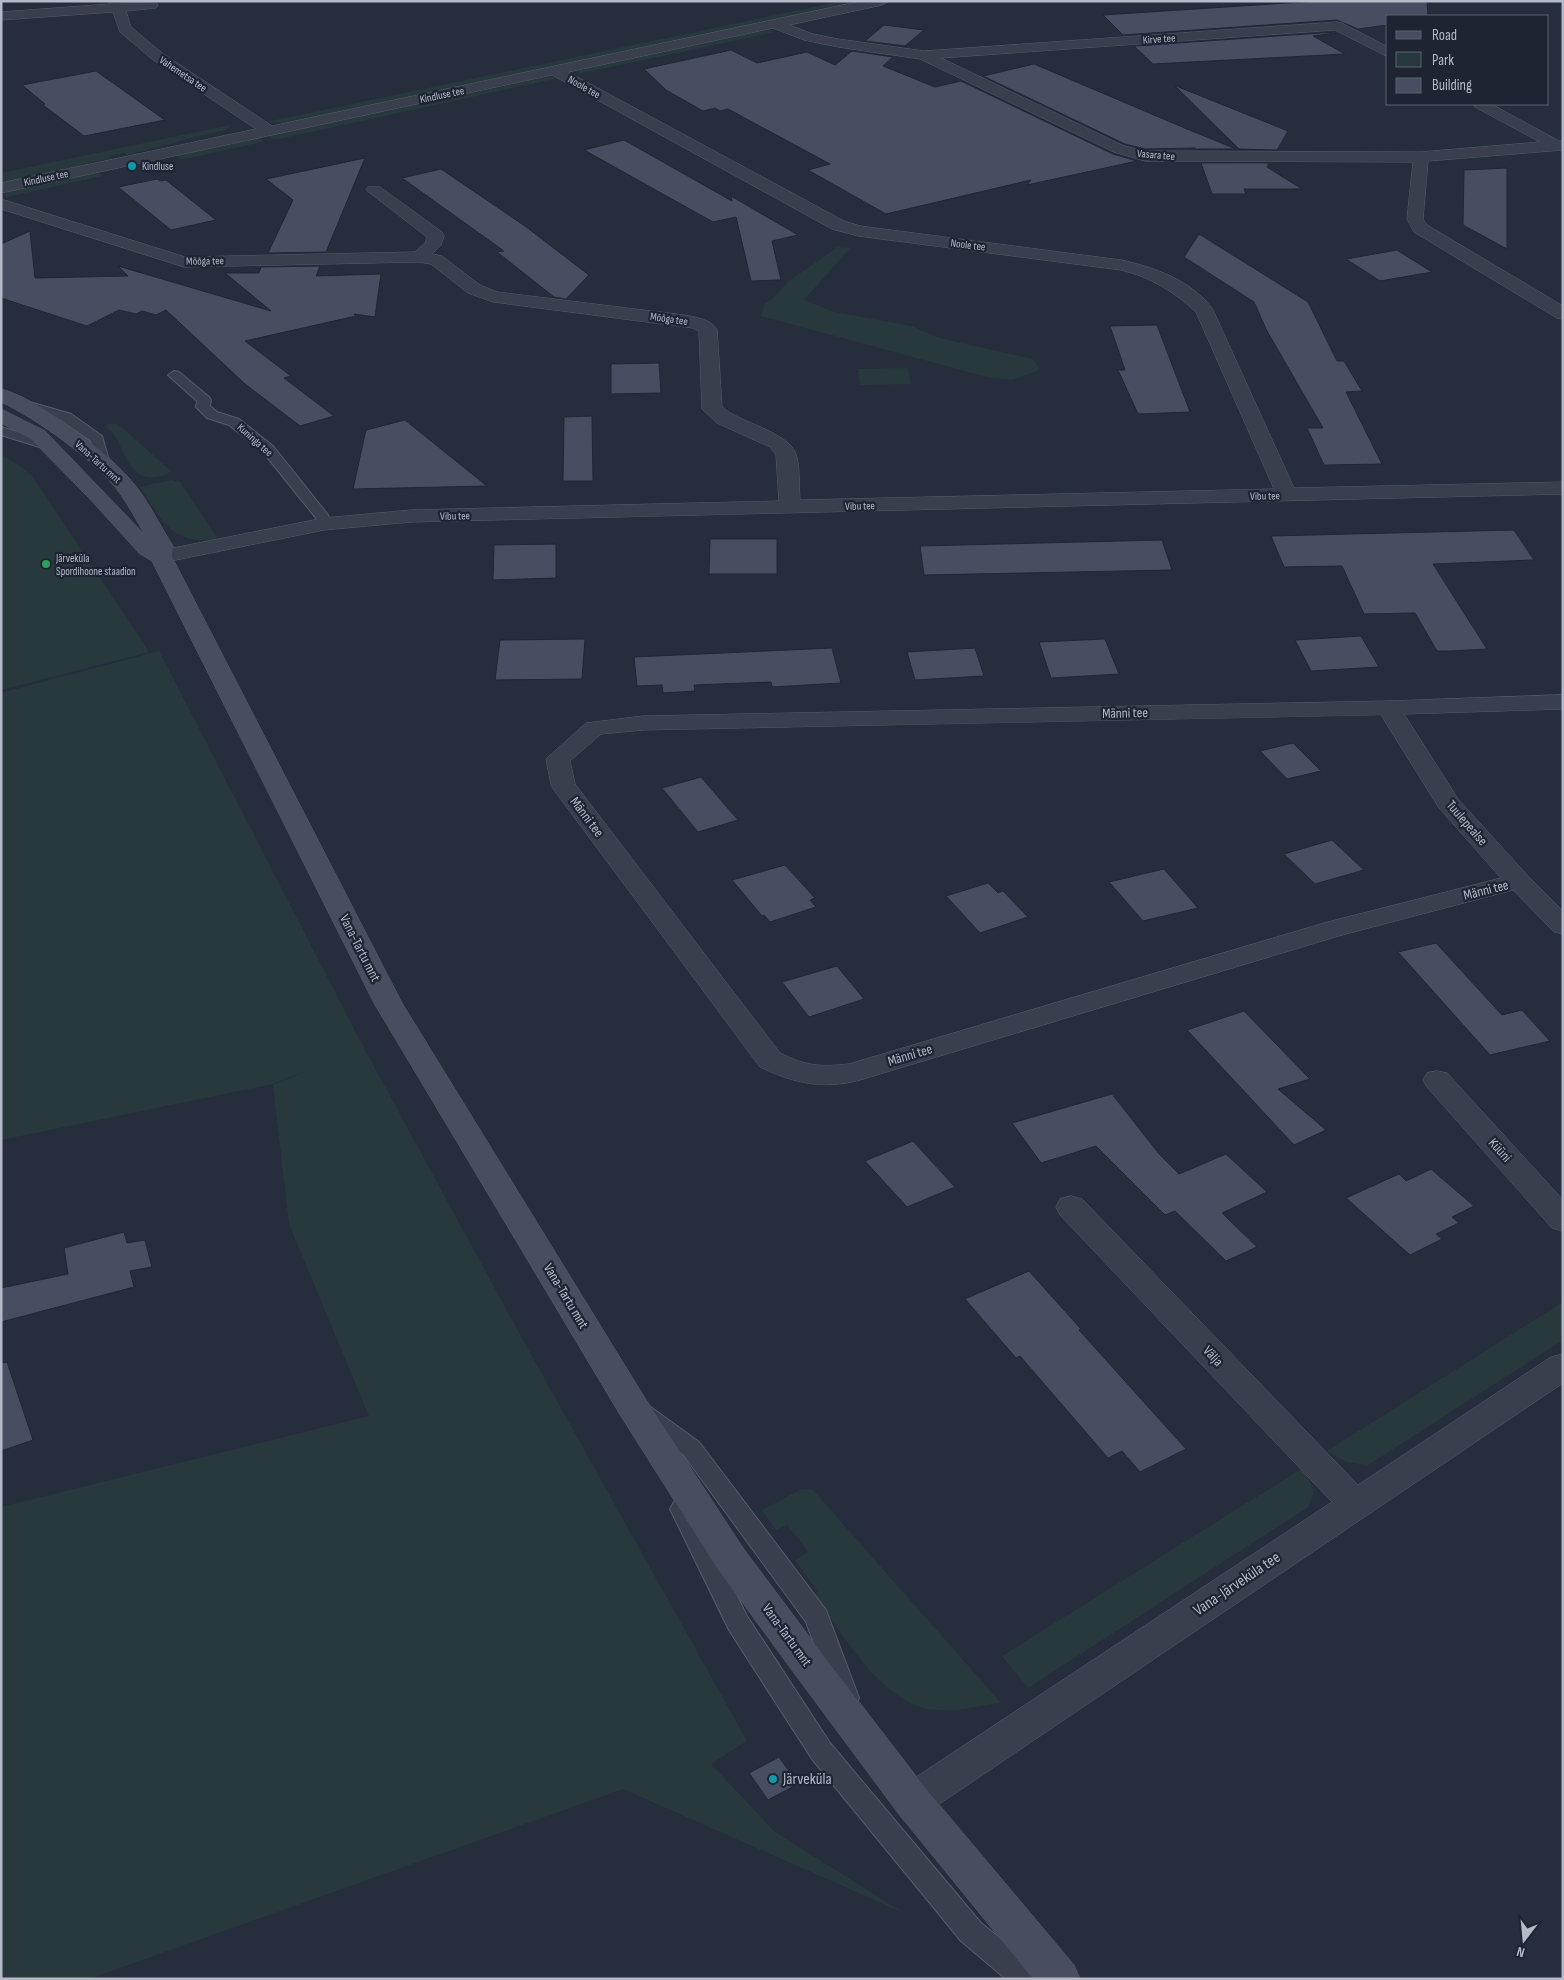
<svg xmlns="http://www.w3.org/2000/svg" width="1564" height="1980" viewBox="0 0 1564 1980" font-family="'Sofia Sans Condensed',sans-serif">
  <rect width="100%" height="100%" fill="#262d3d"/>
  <!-- green -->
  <path fill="#28393e" d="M842 1H868L301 120 283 123 266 122Z
    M769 31 776 32 578 74 579 70 585 68 755 32Z
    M548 77 559 78 279 139H274L267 136Z
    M230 125 226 130C192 137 160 147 127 155L124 153 109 156 111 158 89 163 91 165 1 184V173Z
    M259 137 263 140 262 142 186 159H181L173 154Z
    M97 170 102 176 7 197 4 195 10 190Z
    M838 247 850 248 804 300 834 312 911 326 939 338 1033 359 1040 370 1012 380 987 377 761 316 765 303 773 299 789 281Z
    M908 368 911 384 860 385 858 369Z
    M108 424H118L171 471C167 475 163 476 157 477 132 481 125 455 116 437 113 432 108 430 106 426Z
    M1 455 18 464 32 476 149 652 1 690Z
    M171 480 180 482 218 539C171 546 163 521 140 487Z
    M159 651 364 1048 524 1342 747 1741 711 1764 775 1832 904 1913 623 1789 89 1979H1V1507L369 1416 289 1224 273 1085 313 1068 273 1084 1 1140V693Z
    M1563 1302V1340L1368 1465 1346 1462 1327 1451Z
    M1301 1469 1310 1481 1314 1493 1308 1507 1028 1688 1002 1656Z
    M802 1489 813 1490 1001 1703C981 1706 959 1711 939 1710 886 1710 844 1636 816 1597L817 1591 795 1560 809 1552 787 1525 776 1530 762 1510Z"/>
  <!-- building -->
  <path fill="#474e61" stroke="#202634" d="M1318 1H1427L1428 16H1388V25L1358 29 1337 20 1123 35 1103 15Z
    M884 25 924 30 905 46 865 41Z
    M1335 32 1336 33 1313 36 1345 54 1153 64 1134 46Z
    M731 50 757 63 807 52 835 65 852 51 893 57 883 66 935 87 961 81 1113 154 1137 161 1027 185 1031 180 886 214 808 170 830 164 728 109 720 111 715 108 703 111 666 90 644 69Z
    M1034 64 1187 129 1236 149H1195V148L1145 149 1125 144 983 76Z
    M96 71 165 120 84 136 43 105 45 104 22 85Z
    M1175 86H1176L1288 131 1277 150 1239 149Z
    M624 140 732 201 731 196 798 235 772 241 781 280 751 281 736 217 713 222 584 150Z
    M365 158 326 252 268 253 293 200 266 179Z
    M1201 163H1269L1267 167 1302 189H1244L1246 194H1212Z
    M1507 168V249L1463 225 1464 170Z
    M441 169 525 226 589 275 566 299 554 297 497 252 504 251 402 178Z
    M157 179 161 181 166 180 216 220 171 230 118 187Z
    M30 231 35 278 128 276 118 266 271 311 225 273H259L261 267 320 266 316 276 381 274 375 317 354 314 356 316 245 341 291 376 284 378 334 416 300 426 245 384 166 310 156 315 142 311 136 314 119 310 87 326 1 298V244Z
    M1199 234 1308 302 1337 361H1344L1362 391 1346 392 1382 464 1324 465 1307 428H1323L1267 331 1254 302 1184 257Z
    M1397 250 1432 272 1380 281 1346 259Z
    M1157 325 1190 412 1138 414 1118 370H1125L1110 326Z
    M659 363 661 393 611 394V364Z
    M592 416 593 481H563L564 417Z
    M405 420 487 486 353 489 366 430Z
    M1514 530 1534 560 1433 564 1487 649 1452 651H1437L1415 613 1364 614 1342 566 1284 567 1271 536Z
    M710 539H777V574H709Z
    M1162 540 1172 570 924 575 920 546Z
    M556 544V578L493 580 494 545Z
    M1361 636 1379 667 1311 671 1295 640Z
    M585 639 582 679 495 680 500 640Z
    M1105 639 1119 674 1051 678 1039 642Z
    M832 648 841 683 772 687 771 682 694 685 695 691 663 693 662 685 637 686 634 657Z
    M975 648 984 676 915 680 907 652Z
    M1293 743 1321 771 1287 779 1260 751Z
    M701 777 738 820 698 832 662 788Z
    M1332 840 1364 870 1315 884 1284 854Z
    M785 865 815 898 810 900 816 907 770 922 764 915 762 916 732 880Z
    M1164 869 1198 908 1143 921 1109 882Z
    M988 883 998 893 1003 891 1028 917 980 933 946 896Z
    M1436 943 1502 1015 1522 1010 1550 1041 1490 1055 1398 952Z
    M837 966 864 999 809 1017 782 982Z
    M1244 1011 1310 1079 1278 1089 1326 1130 1294 1145 1187 1030Z
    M1112 1094 1160 1155 1179 1174 1226 1154 1267 1192 1222 1213 1257 1247 1226 1261 1175 1211 1165 1215 1096 1146 1041 1163 1012 1123Z
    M913 1141 955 1187 907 1207 865 1161Z
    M1431 1169 1474 1206 1452 1217 1459 1223 1436 1234 1442 1239 1410 1255 1346 1198 1399 1174 1406 1181Z
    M124 1232 127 1243 145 1240 152 1267 130 1271 134 1287 1 1322V1288L68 1274 64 1248Z
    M1029 1271 1081 1329 1079 1330 1186 1449 1140 1472 1122 1451 1108 1458 1020 1356 1016 1358 965 1299Z
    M7 1362 33 1440 1 1451V1363Z
    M779 1757 798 1784 768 1800 749 1773Z"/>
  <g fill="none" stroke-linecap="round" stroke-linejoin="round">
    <defs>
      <path id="lane" d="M174 371 179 372 209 397 211 400 210 406 217 412 239 419 273 446 328 515 331 524 329 527H319L316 518 263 452 229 425 207 418 196 407 197 401 168 375Z
        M23 400 71 414 102 436 110 464 108 467H98L96 464 91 441 61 420 18 407 16 404Z
        M1 427 54 443 56 446 49 450 1 435Z
        M644 1405 652 1408 699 1442 826 1610 859 1698 855 1706 846 1709 837 1706 806 1622 683 1454 636 1420 633 1414 636 1408Z
        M682 1499 690 1502 747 1616 830 1743 981 1923 1038 1969 1042 1979H1006L961 1941 812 1759 729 1630 670 1509 674 1502Z"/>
      <path id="street" d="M122 1 123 3 156 2 158 5 156 8 126 11 131 27 162 53 272 126 862 1H889L882 5 789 25 813 34 838 39 924 51 1337 22 1342 23 1388 47V57L1335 30 941 58 1124 146 1145 151 1421 152 1540 142 1475 107 1473 104H1491L1559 141 1563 140V150L1428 161 1423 219 1427 225 1563 306V319L1557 318 1414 232 1407 219 1413 162 1145 161 1114 152 920 59 838 47 804 40 773 28 568 72 844 221 860 226 1121 260C1154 267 1193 281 1213 310L1294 488 1563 482V494L411 522 324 530 161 563 153 562 150 557 153 552 324 518 411 510 779 501 776 455 770 447 717 423 702 409 699 331 693 328 493 302 468 293 431 264 419 262 184 267 1 209V199L185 257 415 252 425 243 427 237 366 190 368 187H380L442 232 444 236 441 245 432 254 442 256 480 285 497 292 684 315C695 317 710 319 717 329L722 407C740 423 787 431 796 454 800 465 799 488 800 500L1274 489 1196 312C1174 292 1151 277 1121 270L858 236 832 229 552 75 1 193V183L256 129 152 59 120 32 113 12 1 20V12L110 4V1Z
        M1563 695V709L1404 714 1458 799 1527 875 1563 911V934L1554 932 1513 890 1342 935 860 1080C822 1090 794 1083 760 1067L554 790 551 785 546 759 586 723 643 716 1388 701ZM1381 715 1439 808 1501 878 1324 923 849 1064C820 1067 806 1066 780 1053L575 784 570 761 601 734 643 730Z
        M1437 1071 1447 1073 1563 1200V1231L1552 1228 1427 1087 1423 1080 1427 1073Z
        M1071 1196 1082 1199 1358 1485 1551 1357 1563 1354V1383L926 1813 912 1818 898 1813 892 1801 898 1789 1332 1502 1060 1215 1056 1207 1060 1199Z"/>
      <path id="secondary" d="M1 389C40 399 109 453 134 484 149 502 160 526 173 546L172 557 402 1003 643 1395 743 1548 826 1659 926 1789 1074 1965 1080 1979H1033L898 1813 800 1681 717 1568 619 1413 374 1003 152 561 139 553 90 499 31 439 1 423V409L45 431 145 535C137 521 129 506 119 492 97 462 36 418 1 402Z"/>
    </defs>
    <!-- lane casing -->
    <use href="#lane" stroke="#575d6b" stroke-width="2"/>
    <!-- street casing -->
    <use href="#street" stroke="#575d6b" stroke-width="1"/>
    <!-- secondary casing -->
    <use href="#secondary" stroke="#575d6b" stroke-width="1"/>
    <!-- lane -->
    <use href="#lane" fill="#393f4d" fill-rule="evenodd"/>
    <!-- street -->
    <use href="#street" fill="#393f4d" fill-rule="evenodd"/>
    <!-- secondary -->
    <use href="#secondary" fill="#484e60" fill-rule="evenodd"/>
  </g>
  <!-- markers -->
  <g fill="#0f9aa8" stroke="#1e2432" stroke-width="2">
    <circle cx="132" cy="166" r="5"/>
    <circle cx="773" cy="1779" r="5"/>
  </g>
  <circle fill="#2e9e5b" stroke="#1e2432" stroke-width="2" cx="46" cy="564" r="5"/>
  <g text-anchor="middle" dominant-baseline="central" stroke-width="4.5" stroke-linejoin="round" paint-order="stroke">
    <!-- far-street labels -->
    <g font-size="11" fill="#b6bac8" stroke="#1e2432">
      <text transform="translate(1159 39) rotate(-4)">Kirve tee</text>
      <text transform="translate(183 74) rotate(34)">Vahemetsa tee</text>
      <text transform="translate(584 87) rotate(29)">Noole tee</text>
      <text transform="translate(442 95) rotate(-12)">Kindluse tee</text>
      <text transform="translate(1156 155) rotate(5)">Vasara tee</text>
      <text transform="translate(46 178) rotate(-12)">Kindluse tee</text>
      <text transform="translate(968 245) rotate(7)">Noole tee</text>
      <text transform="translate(205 261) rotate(-1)">Mõõga tee</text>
      <text transform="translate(669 319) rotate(8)">Mõõga tee</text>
      <text transform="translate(255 440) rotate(42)">Kuninga tee</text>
      <text transform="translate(98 462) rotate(42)">Vana-Tartu mnt</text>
      <text transform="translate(1265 496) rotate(-1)">Vibu tee</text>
      <text transform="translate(860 506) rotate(-1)">Vibu tee</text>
      <text transform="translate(455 516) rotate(-1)">Vibu tee</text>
    </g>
    <!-- far-poi labels -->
    <g font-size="11" fill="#b6bac8" stroke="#1e2432" text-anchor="start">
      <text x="142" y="166">Kindluse</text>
      <text x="56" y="558">Järveküla<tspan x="56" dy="13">Spordihoone staadion</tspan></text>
    </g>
    <!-- street labels -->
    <g font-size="14" fill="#b6bac8" stroke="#1e2432">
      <text transform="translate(1125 713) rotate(-1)">Männi tee</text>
      <text transform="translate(587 817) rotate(53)">Männi tee</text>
      <text transform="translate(1467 823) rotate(49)">Tuulepealse</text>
      <text transform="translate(1486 890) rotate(-14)">Männi tee</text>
      <text transform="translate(360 948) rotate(63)">Vana-Tartu mnt</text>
      <text transform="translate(910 1055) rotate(-17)">Männi tee</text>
      <text transform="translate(1500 1150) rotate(48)">Küüni</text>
      <text transform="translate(566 1296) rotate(59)">Vana-Tartu mnt</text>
      <text transform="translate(1213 1356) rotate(47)">Välja</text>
      <text transform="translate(787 1635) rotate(54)">Vana-Tartu mnt</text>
    </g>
    <!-- near-street labels -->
    <g font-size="16" fill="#b6bac8" stroke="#1e2432">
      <text transform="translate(1237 1584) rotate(-34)">Vana-Järveküla tee</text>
    </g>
    <!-- near-poi labels -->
    <g font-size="16" fill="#b6bac8" stroke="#1e2432" text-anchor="start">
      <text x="783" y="1779">Järveküla</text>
    </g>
  </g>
  <!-- border -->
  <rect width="1564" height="1980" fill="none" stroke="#b6bac8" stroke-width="5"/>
  <!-- legend -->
  <rect x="1386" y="15" width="162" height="90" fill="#1e2432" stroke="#5b606e"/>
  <rect x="1396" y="31" width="25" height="8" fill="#484e60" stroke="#5b606e"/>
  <text x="1432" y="40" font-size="15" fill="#b6bac8">Road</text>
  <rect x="1396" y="52" width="25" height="15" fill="#28393e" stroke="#5b606e"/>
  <text x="1432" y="65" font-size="15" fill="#b6bac8">Park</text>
  <rect x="1396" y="78" width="25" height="15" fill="#474e61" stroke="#5b606e"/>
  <text x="1432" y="90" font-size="15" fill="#b6bac8">Building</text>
  <!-- north arrow -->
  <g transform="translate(1524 1940) rotate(196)" stroke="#1e2432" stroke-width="4" paint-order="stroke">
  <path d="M0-4L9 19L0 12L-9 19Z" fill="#b6bac8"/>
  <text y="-8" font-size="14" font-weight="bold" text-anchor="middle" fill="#b6bac8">N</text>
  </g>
</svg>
